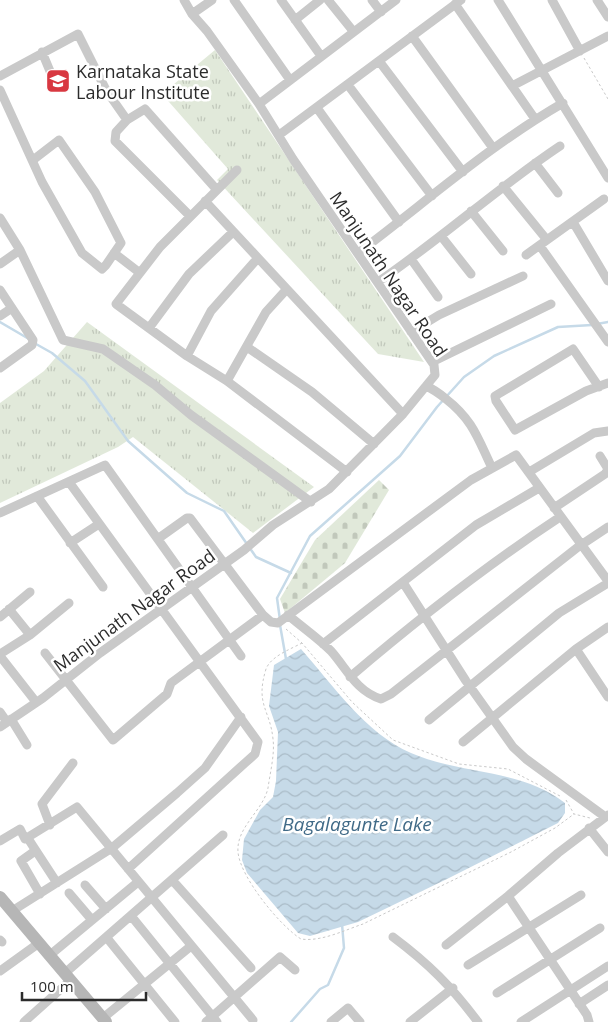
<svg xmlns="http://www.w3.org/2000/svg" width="608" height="1022" viewBox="0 0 608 1022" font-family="'Open Sans',sans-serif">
  <defs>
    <pattern id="grass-tufts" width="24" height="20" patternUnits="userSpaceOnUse" patternTransform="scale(1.25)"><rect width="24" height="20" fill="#e1e9da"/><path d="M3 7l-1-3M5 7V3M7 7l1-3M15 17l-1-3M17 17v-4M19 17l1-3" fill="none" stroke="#c1c8bb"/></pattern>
    <pattern id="cemetery-stones" width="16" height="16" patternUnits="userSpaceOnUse" patternTransform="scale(1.25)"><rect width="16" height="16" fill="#e1e9da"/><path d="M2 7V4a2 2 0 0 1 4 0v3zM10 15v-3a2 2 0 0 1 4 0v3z" fill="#c1c8bb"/></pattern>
    <pattern id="water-waves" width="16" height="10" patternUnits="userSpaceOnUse" patternTransform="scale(1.25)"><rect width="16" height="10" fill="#c6dae8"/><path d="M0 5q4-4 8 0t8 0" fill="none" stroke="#aabbc7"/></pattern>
  </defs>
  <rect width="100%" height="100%" fill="#fff"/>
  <!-- grass -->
  <path fill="url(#grass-tufts)" d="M215 50 424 362 378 354 217 180 228 169 162 94Z
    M87 322 314 487 253 533 133 437 118 447 0 503V403L44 371Z"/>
  <!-- cemetery -->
  <path fill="url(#cemetery-stones)" d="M379 480 389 490 345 563 285 613 280 599 315 540Z"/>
  <!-- water -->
  <path fill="url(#water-waves)" d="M301 649C333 685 365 733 411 753 461 775 520 768 565 803V813L558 823 447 879 358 922 310 936 298 933 247 873 242 860 244 839 260 810 273 797 276 781 278 732 269 706 274 665Z"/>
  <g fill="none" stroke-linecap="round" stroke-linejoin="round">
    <!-- stream -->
    <path stroke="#c6dae8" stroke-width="2.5" d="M0 322 29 339
      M597 324 608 322
      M36 344 52 353 85 381 128 441 187 493 224 511 256 557 291 573
      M280 620 277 598 310 536 400 456 437 407 464 377 494 356 558 327 592 325
      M280 625 286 659
      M291 1022 320 989 328 985 344 948 342 924"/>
    <!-- path -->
    <path stroke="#c9c9c9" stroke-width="1" stroke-dasharray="2.5 2.5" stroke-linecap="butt" d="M584 58 608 99
      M286 629 302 643 352 702 393 740 459 764 508 769 560 796
      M302 643C291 649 271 656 266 669 255 705 270 709 273 739 275 754 270 773 268 788 263 811 236 827 238 852 240 877 280 926 301 939 321 942 345 930 363 924L511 852 555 828 574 814
      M566 800 574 814 590 818"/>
    <!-- street -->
    <path stroke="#c9c9c9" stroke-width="9" d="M234 0 290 80
      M281 0 321 56
      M328 0 353 31
      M372 0 381 12
      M498 0 608 178
      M552 0 580 51
      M597 0 608 17
      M455 4 535 119
      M192 14 212 0
      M295 20 320 0
      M412 36 493 148
      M42 52 52 76
      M379 61 463 172
      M0 76 78 34 106 90 127 120 116 132 115 141 190 216
      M348 85 432 196
      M512 86 608 36
      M0 90 42 182 82 253 102 269 106 265 121 243 95 192 59 140 33 160
      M259 104 396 0
      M317 108 399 222
      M127 120 145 109 217 190
      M279 135 461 0
      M535 163 558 193
      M237 170 160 247 116 304 187 356 227 381 347 472
      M503 186 547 240
      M205 201 403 414
      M471 211 503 251
      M0 218 20 250 63 340 103 349 155 385 191 415 311 502
      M573 222 608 281
      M441 236 471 274
      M540 246 608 342
      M114 253 140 273
      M358 253C426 202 490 145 563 103
      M526 255 604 199
      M411 259 438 297
      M0 264 20 250
      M378 282C441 239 497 188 560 146
      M0 290 33 340 32 345 0 368
      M0 316 12 308
      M149 328 189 274 233 232
      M411 332 439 315 523 276
      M247 347 312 392 374 444
      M187 356 211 311 257 259
      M432 362 551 304
      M227 381 266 312 286 290
      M426 386C433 389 440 394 446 399 473 420 478 439 492 468
      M599 387 573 349 495 396 496 401 515 430 586 391 608 383
      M529 472 594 433 608 431
      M69 482 258 742 255 754 245 763 128 869
      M37 496 103 587
      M554 508 605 474 608 469 600 456
      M0 513 105 465 241 656
      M159 538 187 518H190L263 615 271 622 278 623 471 480 516 455 608 581
      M70 543 99 524
      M404 584 466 681 513 747 526 759 604 816
      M9 609 30 635
      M288 615C302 627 318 638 331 651 347 669 356 691 381 699L391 694 578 547 608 527
      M0 617 30 592
      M323 644 476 525 539 488
      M576 649 608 697
      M45 653 113 740 167 694 171 683 263 615
      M0 654 30 635 69 603
      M0 656 36 702
      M350 677C417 620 487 565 560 517
      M0 712 7 722
      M11 719 27 745
      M429 720 559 613 608 583
      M0 727 43 698 100 653 244 550 273 525 329 489 403 414 435 375 434 365 293 159 259 104 207 31 192 14 184 0
      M463 742 576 649 608 627
      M50 825 42 804 73 763
      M589 828 608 852
      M27 837 57 883
      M0 841 20 829 25 839 77 807 253 1020
      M35 851 21 861 40 894
      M173 881 251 968
      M85 885 106 909
      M69 893 92 920
      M508 896 587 1015 589 1022
      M12 911 112 848 177 793 205 768 241 717
      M132 917 217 1022
      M393 937C429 964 451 986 478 1022
      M107 938 175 1022
      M0 940 2 942
      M446 945 508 896 558 853 608 815
      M50 955 138 882
      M468 965 581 895
      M0 971 39 943
      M65 973 223 835
      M497 993 600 928
      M579 1004 608 985
      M103 1018 191 946
      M24 1022 71 980
      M206 1022 280 957 295 970
      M331 1022 348 1008 360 1022
      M410 1022 453 988
      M521 1022 608 966"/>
    <!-- secondary -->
    <path stroke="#b6b6b6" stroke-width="12" d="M0 897 106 1022"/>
  </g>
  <!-- icons -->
  <defs>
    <symbol id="university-square" viewBox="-11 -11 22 22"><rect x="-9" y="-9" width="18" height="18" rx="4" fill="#d83841" stroke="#fff"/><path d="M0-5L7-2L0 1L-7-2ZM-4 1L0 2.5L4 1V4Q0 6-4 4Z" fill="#fff"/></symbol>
  </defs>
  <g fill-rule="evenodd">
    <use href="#university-square" x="44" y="67" width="28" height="28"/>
  </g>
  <g text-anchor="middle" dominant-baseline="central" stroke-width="5" stroke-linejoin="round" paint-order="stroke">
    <!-- poi labels -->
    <g font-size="18" fill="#2c2c2c" stroke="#fff" text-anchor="start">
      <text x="76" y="71">Karnataka State<tspan x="76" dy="21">Labour Institute</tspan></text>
    </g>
    <!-- street labels -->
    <g font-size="18" fill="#2c2c2c" stroke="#fff">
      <text transform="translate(389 274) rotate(56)">Manjunath Nagar Road</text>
      <text transform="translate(134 610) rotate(-36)">Manjunath Nagar Road</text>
    </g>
    <!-- water labels -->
    <g font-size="19" font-style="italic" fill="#406a87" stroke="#fff">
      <text x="357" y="824">Bagalagunte Lake</text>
    </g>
  </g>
  <!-- scale -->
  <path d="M22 992v8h124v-8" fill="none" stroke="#2c2c2c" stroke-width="2.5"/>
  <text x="30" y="992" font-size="15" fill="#2c2c2c" stroke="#ffffff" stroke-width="4" paint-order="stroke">100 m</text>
</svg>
